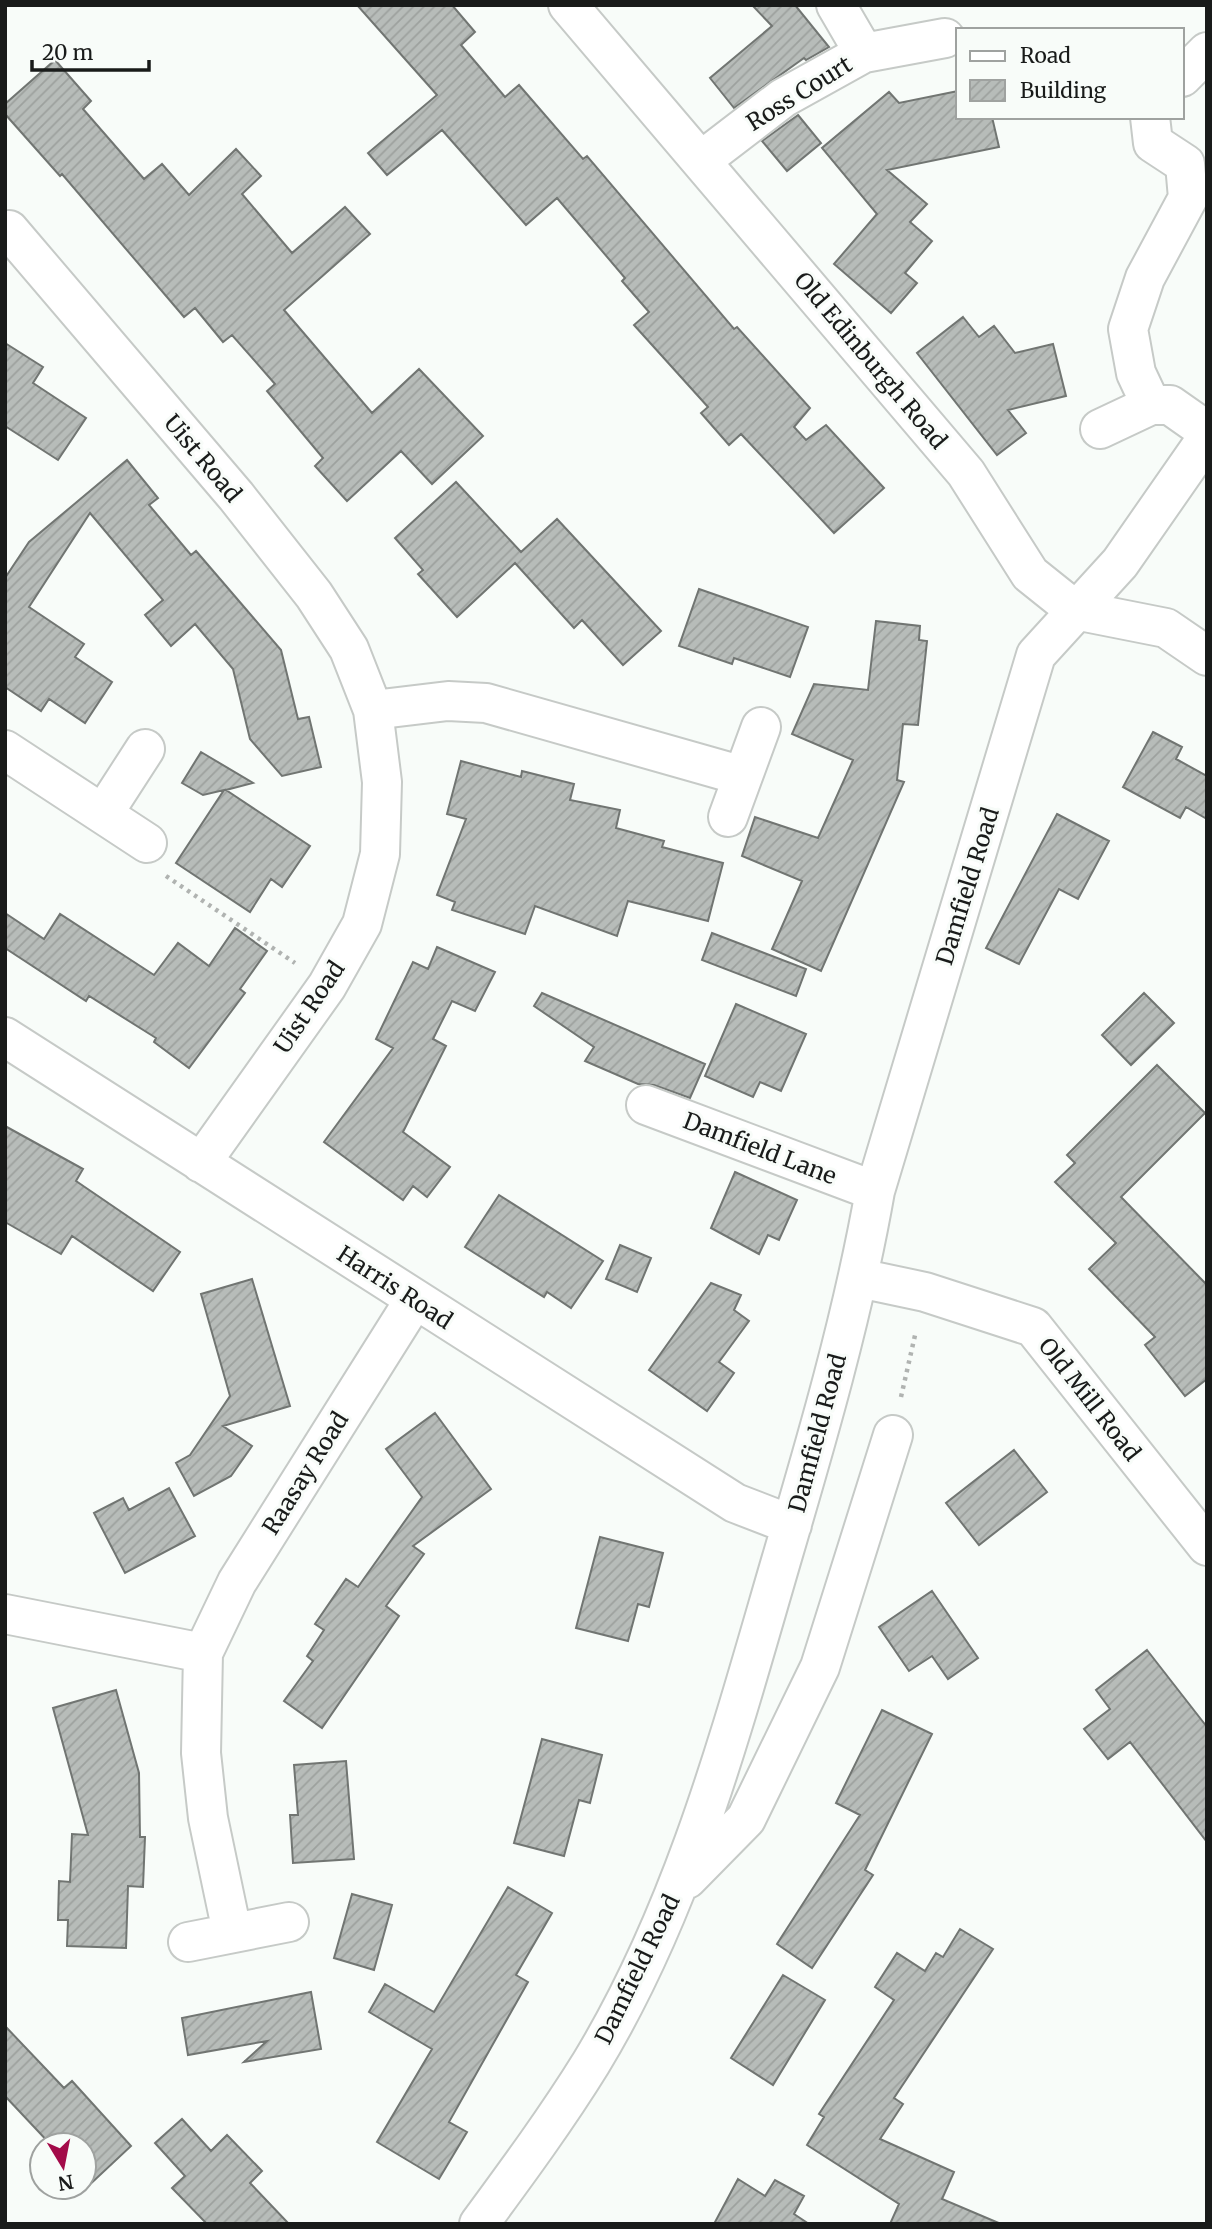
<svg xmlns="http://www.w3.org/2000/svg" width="1212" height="2229" viewBox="0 0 1212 2229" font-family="Merriweather,serif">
  <defs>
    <pattern id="building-hatch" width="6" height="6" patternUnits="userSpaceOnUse" patternTransform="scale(1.75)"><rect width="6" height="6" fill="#b7bcb9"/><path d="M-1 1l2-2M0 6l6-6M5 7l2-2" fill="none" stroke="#9da19e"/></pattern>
  </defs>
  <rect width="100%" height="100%" fill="#f8fcf9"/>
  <!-- building -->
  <path fill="url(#building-hatch)" stroke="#717572" stroke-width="2" d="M357 5H452L475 32 461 45 505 97 519 85 583 159 587 156 734 329 737 327 810 408 794 427 806 440 826 425 884 488 834 533 741 434 729 445 701 413 708 407 634 325 649 312 622 281 625 278 557 198 526 225 442 130 387 175 368 153 437 95Z
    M752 5H795L829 47 806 60 804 58 734 108 710 78 772 26Z
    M55 60 91 101 83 109 144 179 162 164 189 195 236 149 261 176 242 194 292 253 345 207 370 234 284 310 372 413 419 369 483 436 432 484 401 451 347 501 315 466 323 458 267 391 275 384 232 335 223 342 195 308 184 317 62 174 60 176 5 114V104Z
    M958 91V117H992L999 147 887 170 927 204 910 222 932 241 905 273 917 283 891 313 834 264 877 214 822 148 889 92 899 103Z
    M798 115 821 143 787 171 762 141Z
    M963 317 979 337 994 326 1015 353 1053 344 1066 396 1008 410 1026 433 997 455 917 353Z
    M5 343 43 367 33 383 86 418 58 460 5 426Z
    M127 460 158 498 149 505 191 555 196 551 281 650 298 719 309 717 321 767 282 776 250 739 233 669 195 624 171 646 145 615 163 600 90 513 29 607 84 644 75 657 112 682 85 723 49 699 41 711 5 687V578L29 542Z
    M456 482 521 552 557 519 661 631 623 665 582 620 574 628 515 563 457 617 418 574 423 570 395 538Z
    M699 589 808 627 790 677 734 658 732 664 679 646Z
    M876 621 920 626 919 640 927 641 918 725 903 724 897 780 904 782 821 971 772 949 802 881 742 856 755 817 818 838 853 760 792 734 814 684 868 690Z
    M1153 732 1182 747 1176 759 1207 776V819L1186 807 1180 818 1123 787Z
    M201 752 253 783 226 790 310 846 282 887 271 879 250 912 176 863 224 790 203 795 182 783Z
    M461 761 521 777 522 771 574 784 570 800 620 810 616 828 664 841 662 847 723 863 708 921 628 901 617 936 535 906 525 934 452 910 455 902 437 895 466 819 447 814Z
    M1057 814 1109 841 1078 899 1059 889 1019 964 986 948Z
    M5 913 44 939 60 914 154 975 178 943 209 966 235 928 267 951 240 989 245 993 189 1068 154 1042 156 1038 89 996 86 1001 5 948Z
    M712 933 806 969 796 996 702 960Z
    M437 947 495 972 475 1011 452 1001 433 1039 446 1046 403 1132 450 1167 427 1197 413 1186 403 1200 324 1142 393 1048 376 1039 413 962 428 969Z
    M542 993 705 1064 690 1098 654 1085 638 1084 585 1061 594 1047 534 1006Z
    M1144 993 1174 1023 1131 1065 1102 1035Z
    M736 1004 806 1034 781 1091 760 1082 753 1097 705 1076Z
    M1157 1065 1205 1113 1121 1197 1207 1285V1379L1185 1396 1145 1345 1155 1337 1089 1269 1116 1243 1055 1182 1075 1163 1067 1155Z
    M5 1126 83 1169 76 1181 180 1252 153 1291 72 1236 61 1254 5 1222Z
    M735 1172 797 1200 779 1240 768 1235 759 1254 711 1228Z
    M499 1195 603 1261 571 1308 547 1292 544 1297 465 1247Z
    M620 1245 651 1258 637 1292 606 1279Z
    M252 1279 290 1406 223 1426 252 1446 231 1476 194 1496 176 1463 190 1455 230 1396 201 1294Z
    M711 1283 741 1295 734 1310 749 1321 719 1362 734 1373 707 1411 649 1370Z
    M435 1413 491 1489 413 1546 424 1554 386 1606 399 1616 322 1728 284 1701 313 1661 307 1656 324 1630 315 1624 346 1579 358 1587 422 1497 386 1449Z
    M1014 1450 1047 1492 979 1545 946 1503Z
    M169 1488 195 1536 125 1573 94 1513 123 1498 129 1510Z
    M600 1537 663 1553 649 1607 638 1604 628 1641 576 1628Z
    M932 1591 978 1658 948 1679 932 1656 909 1671 879 1627Z
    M1147 1650 1207 1727V1842L1130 1742 1108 1759 1084 1729 1110 1709 1096 1690Z
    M116 1690 139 1773 140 1837H145L143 1887 128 1886 126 1948 67 1946 68 1920H58L59 1881 70 1882 72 1834 88 1835 53 1708Z
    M882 1710 932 1734 865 1870 873 1875 812 1968 777 1944 860 1815 836 1803Z
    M542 1739 602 1755 590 1803 579 1800 564 1856 514 1843Z
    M346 1761 354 1859 293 1863 290 1815H298L294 1765Z
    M508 1887 552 1913 516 1975 528 1982 449 2122 467 2132 439 2179 377 2142 432 2049 369 2012 385 1984 434 2012Z
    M352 1894 392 1905 374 1970 334 1958Z
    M960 1929 993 1949 894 2098 903 2104 880 2139 954 2172 942 2199 1001 2224H890L899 2204 807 2145 824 2117 819 2114 894 2000 875 1987 897 1953 925 1971 936 1953 943 1957Z
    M783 1975 825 2000 773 2085 731 2058Z
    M311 1992 321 2049 244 2062 267 2041 188 2055 182 2018Z
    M5 2026 64 2088 72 2081 131 2146 84 2190V2145H51L5 2096Z
    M182 2119 211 2151 227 2135 262 2171 250 2183 289 2224H207L172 2188 185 2176 155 2143Z
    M738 2179 765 2196 775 2180 804 2196 794 2214 809 2224H714Z"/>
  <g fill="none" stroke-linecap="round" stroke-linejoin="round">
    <defs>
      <path id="minor" d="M568 5 966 473 1030 574 1075 610 1166 628 1207 656
        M836 5 864 53
        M1182 77 1207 52
        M1150 117 1153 143 1185 164 1188 198 1145 278 1128 329 1136 373 1151 405
        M702 160 783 98 864 53 945 38
        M5 235 9 230 236 496 314 595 349 649 373 710 382 782 380 854 362 924 327 986 201 1163
        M1100 429 1151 405H1170L1207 431
        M373 710 448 701 486 703 743 776
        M5 750 147 843
        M103 814 145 749
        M728 817 761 727
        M5 1037 735 1503 792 1525
        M646 1105 875 1191
        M859 1278 925 1292 1033 1327 1207 1546
        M5 1614 203 1653
        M687 1879 746 1819 820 1667 893 1435
        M232 1932 208 1818 201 1753 203 1653 237 1582 415 1299
        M188 1942 289 1922
        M479 2224C518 2171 557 2118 591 2063 685 1908 731 1732 781 1561 817 1439 853 1316 875 1191L1036 655 1120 563 1207 438"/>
    </defs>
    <!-- minor casing -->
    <use href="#minor" stroke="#c6cac7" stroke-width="42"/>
    <!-- path -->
    <path stroke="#b0b3b1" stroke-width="4.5" stroke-dasharray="3.5 5" stroke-linecap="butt" d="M166 876 295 963
      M901 1397 916 1331"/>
    <!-- minor -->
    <use href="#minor" stroke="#fff" stroke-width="38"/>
  </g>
  <g text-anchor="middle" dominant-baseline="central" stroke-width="6" stroke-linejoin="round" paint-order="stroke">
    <!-- street labels -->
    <g font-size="23" fill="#191b1a" stroke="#f8fcf9">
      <text transform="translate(799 93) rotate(-32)">Ross Court</text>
      <text transform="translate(871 360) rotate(50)">Old Edinburgh Road</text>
      <text transform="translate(203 458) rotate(50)">Uist Road</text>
      <text transform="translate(967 886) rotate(-73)">Damfield Road</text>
      <text transform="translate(309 1007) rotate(-56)">Uist Road</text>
      <text transform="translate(760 1148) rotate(21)">Damfield Lane</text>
      <text transform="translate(395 1287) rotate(33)">Harris Road</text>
      <text transform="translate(1090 1399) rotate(52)">Old Mill Road</text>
      <text transform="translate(817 1433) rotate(-75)">Damfield Road</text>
      <text transform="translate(305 1473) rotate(-58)">Raasay Road</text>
      <text transform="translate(637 1969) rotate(-64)">Damfield Road</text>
    </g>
  </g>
  <!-- border -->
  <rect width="1212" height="2229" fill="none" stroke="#191b1a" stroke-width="14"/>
  <!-- legend -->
  <rect x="956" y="28" width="228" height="91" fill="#f8fcf9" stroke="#9fa2a0" stroke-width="2"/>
  <rect x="970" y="51" width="35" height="10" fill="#ffffff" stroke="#9fa2a0" stroke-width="2"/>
  <text x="1020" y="63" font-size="21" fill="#191b1a">Road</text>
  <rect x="970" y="80" width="35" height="21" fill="url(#building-hatch)" stroke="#9fa2a0" stroke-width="2"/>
  <text x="1020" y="98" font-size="21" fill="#191b1a">Building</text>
  <!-- north arrow -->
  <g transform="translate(63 2166) rotate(170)"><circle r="33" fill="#f8fcf9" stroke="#9fa2a0" stroke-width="2"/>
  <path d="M0-5L12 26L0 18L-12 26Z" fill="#a30b49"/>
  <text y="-10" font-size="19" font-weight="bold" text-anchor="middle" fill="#191b1a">N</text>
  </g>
  <!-- scale -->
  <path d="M32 60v10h117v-10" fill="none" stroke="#191b1a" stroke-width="3.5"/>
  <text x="42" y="60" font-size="21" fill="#191b1a" stroke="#f8fcf9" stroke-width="5" paint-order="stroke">20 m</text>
</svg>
